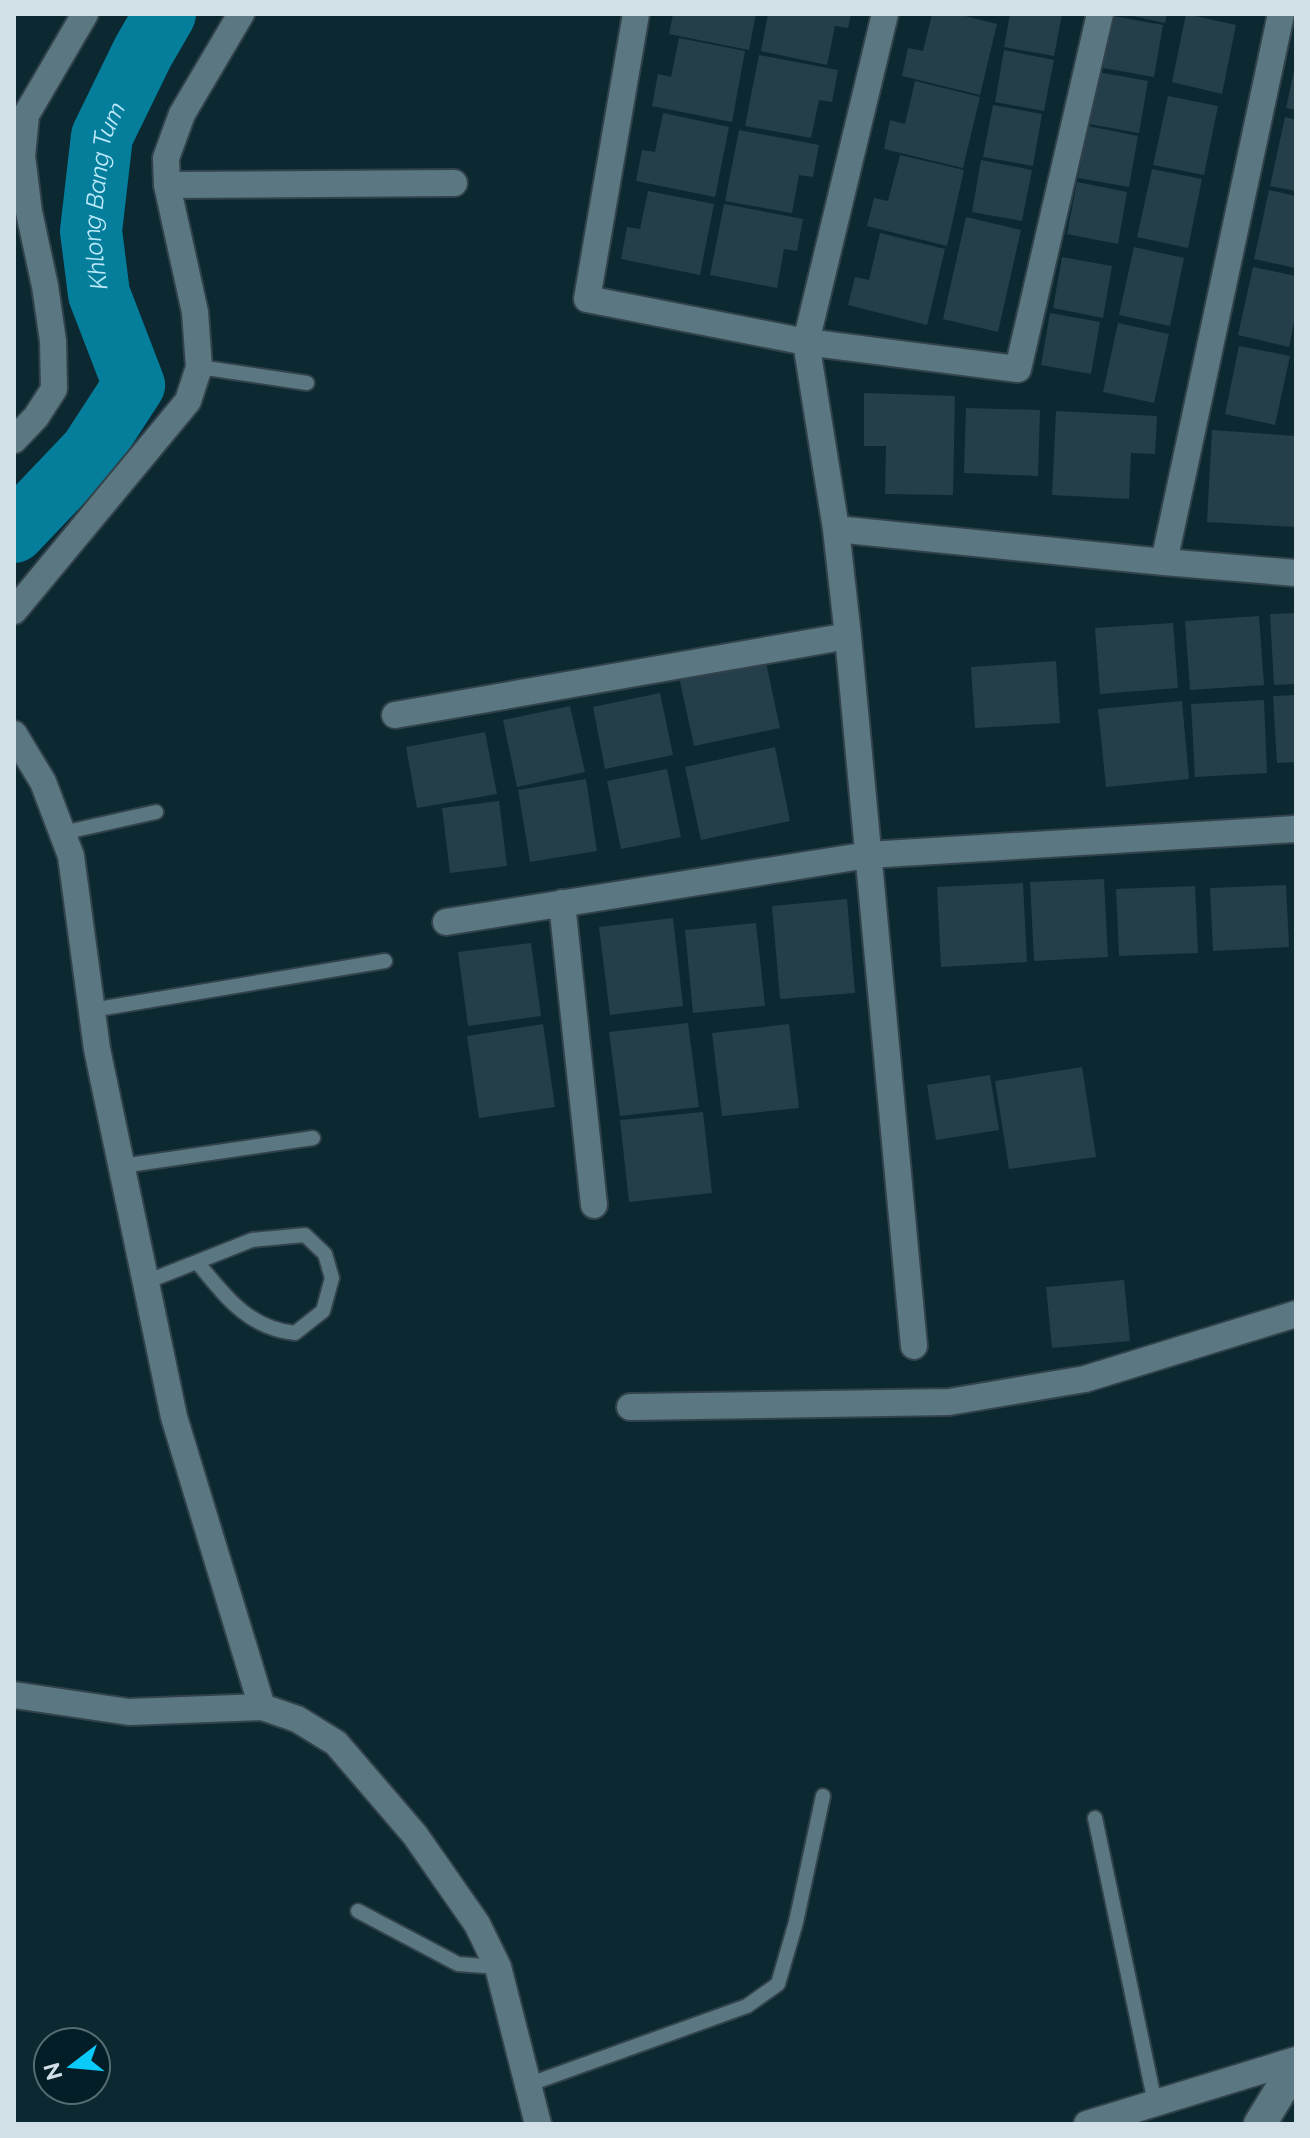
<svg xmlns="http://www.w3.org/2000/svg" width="1310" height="2138" viewBox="0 0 1310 2138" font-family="Raleway,sans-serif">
  <rect width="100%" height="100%" fill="#0c2831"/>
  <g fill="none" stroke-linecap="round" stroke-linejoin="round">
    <!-- river -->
    <path stroke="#057e9c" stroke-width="62" id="s1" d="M14 532 91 451 134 385 99 294 91 231 102 136 143 52 165 14"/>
  </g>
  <!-- building -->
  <path fill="#243f49" d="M673 14H756L749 50 669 34Z
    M768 14H851L848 28 835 26 827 65 761 51Z
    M932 14H957L997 24 980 95 902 76 908 48 923 51Z
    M1010 14H1062L1054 56 1004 47Z
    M1124 14H1167L1165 23Z
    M1186 14 1236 25 1222 94 1172 82Z
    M1113 16 1163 25 1154 77 1103 68Z
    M679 38 745 51 732 122 652 106 658 74 671 77Z
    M1004 50 1054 60 1044 111 995 102Z
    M759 55 838 70 832 102 819 100 811 138 745 126Z
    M1295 67H1296V110L1286 108Z
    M1098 72 1148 81 1139 133 1089 124Z
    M915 81 980 97 963 168 884 149 890 120 905 124Z
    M1168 96 1218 106 1204 175 1153 165Z
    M993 105 1042 114 1033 166 983 157Z
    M663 113 729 127 715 197 636 181 642 150 655 152Z
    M1285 117 1296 120V191L1270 186Z
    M1088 126 1138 136 1129 187 1078 178Z
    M739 130 819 145 813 177 799 175 792 213 725 201Z
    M900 155 964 170 947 246 867 226 874 198 888 201Z
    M981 160 1032 170 1022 221 972 212Z
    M1152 169 1202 179 1188 248 1137 237Z
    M1077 182 1127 192 1118 244 1067 234Z
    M1269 190 1296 196V268L1254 259Z
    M648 191 714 204 700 275 621 259 627 227 640 229Z
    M724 204 803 219 797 251 784 249 777 288 710 275Z
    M966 217 1021 230 998 332 943 319Z
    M880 233 945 249 927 325 848 305 855 277 869 280Z
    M1134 247 1184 258 1170 326 1119 315Z
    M1062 257 1112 266 1103 318 1053 308Z
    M1253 267 1296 276V311L1289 347 1238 335Z
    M1050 313 1100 322 1091 374 1041 365Z
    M1118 323 1169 334 1154 403 1103 392Z
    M1239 346 1290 356 1275 425 1225 414Z
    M864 393 955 396 953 495 885 494 886 446H864Z
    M966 408 1040 410 1038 476 964 473Z
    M1056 411 1157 416 1155 454 1131 453 1129 499 1052 495Z
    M1212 430 1296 436V527L1207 522Z
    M1296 613V684L1274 685 1270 614Z
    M1259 616 1264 685 1190 690 1185 621Z
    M1173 623 1178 688 1100 694 1095 628Z
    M765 658 780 728 694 746 679 677Z
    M1056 661 1060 723 975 728 971 667Z
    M660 693 673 755 605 769 593 707Z
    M1296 695V762L1277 763 1273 696Z
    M1264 700 1267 773 1195 777 1191 704Z
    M1182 701 1189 779 1106 787 1098 709Z
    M570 706 585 772 517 787 503 720Z
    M485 732 497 794 417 808 406 747Z
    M775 747 790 821 701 840 685 767Z
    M667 769 681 837 621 849 607 781Z
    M586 779 597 851 530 862 518 790Z
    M499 801 507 866 450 873 442 808Z
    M1104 879 1108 957 1034 961 1030 882Z
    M1023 883 1027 962 941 967 937 887Z
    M1286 885 1289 947 1213 951 1210 888Z
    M1195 886 1198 953 1119 956 1116 889Z
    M847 899 855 993 780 999 772 906Z
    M673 918 683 1006 610 1015 599 927Z
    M756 923 765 1006 693 1013 685 930Z
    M531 943 541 1016 468 1026 458 952Z
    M688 1023 699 1107 620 1116 609 1032Z
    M543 1024 555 1107 479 1118 467 1036Z
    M789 1024 799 1108 722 1116 712 1033Z
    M1082 1067 1096 1157 1009 1169 995 1081Z
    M990 1075 999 1130 936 1140 927 1085Z
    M703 1112 712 1193 629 1202 620 1120Z
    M1124 1280 1130 1341 1052 1348 1046 1287Z"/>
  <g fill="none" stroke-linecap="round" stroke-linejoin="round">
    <defs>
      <path id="service" d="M199 367 307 383
        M62 833 156 812
        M92 1010 385 961
        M122 1166 313 1138
        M146 1282 252 1240 305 1235 325 1254 332 1278 323 1311 295 1333C248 1328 225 1296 197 1262
        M1095 1818 1155 2103
        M358 1911 458 1964 498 1967
        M530 2084 747 2006 778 1984 796 1922 823 1796"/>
      <path id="minor" d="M636 14 587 299 806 342 1018 369 1100 14
        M885 14 806 342 836 529 848 636 914 1346
        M167 185 454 183
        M14 440 36 417 54 389 53 341 45 286 29 212 22 156 26 115 85 14
        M836 529 1164 562 1296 573
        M1164 562 1281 14
        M14 611 188 401 199 367 195 312 167 185 166 158 182 114 241 14
        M395 715 848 636
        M14 734 43 782 71 856 97 1049 174 1417 262 1707
        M562 903 594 1205
        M446 922 868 855 1296 829
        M630 1407 949 1402 1085 1379 1296 1314
        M14 1695 129 1712 262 1707 297 1719 336 1743 415 1835 477 1924 498 1967 538 2124
        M1087 2124 1296 2060"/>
      <path id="tertiary" d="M1260 2124 1296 2065"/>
    </defs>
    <!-- service casing -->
    <use href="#service" stroke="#32424a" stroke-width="18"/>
    <!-- minor casing -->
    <use href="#minor" stroke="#32424a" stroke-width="30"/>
    <!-- tertiary casing -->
    <use href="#tertiary" stroke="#32424a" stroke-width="36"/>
    <!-- service -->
    <use href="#service" stroke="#5a7782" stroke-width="14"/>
    <!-- minor -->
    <use href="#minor" stroke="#5a7782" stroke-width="26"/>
    <!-- tertiary -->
    <use href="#tertiary" stroke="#5a7782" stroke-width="32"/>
  </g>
  <g text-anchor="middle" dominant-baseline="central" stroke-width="6" stroke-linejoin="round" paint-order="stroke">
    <!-- water labels -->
    <g font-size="24" font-style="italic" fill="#bceafb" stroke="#031e27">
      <text stroke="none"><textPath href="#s1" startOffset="388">Khlong Bang Tum</textPath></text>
    </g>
  </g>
  <!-- border -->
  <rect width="1310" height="2138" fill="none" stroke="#d0e0e6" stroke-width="32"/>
  <!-- north arrow -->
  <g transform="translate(72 2066) rotate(254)"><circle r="38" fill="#031e27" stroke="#556c73" stroke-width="2"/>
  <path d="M0-6L14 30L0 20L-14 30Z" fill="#0acafa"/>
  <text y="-12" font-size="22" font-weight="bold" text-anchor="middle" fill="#d0e0e6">N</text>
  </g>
</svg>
